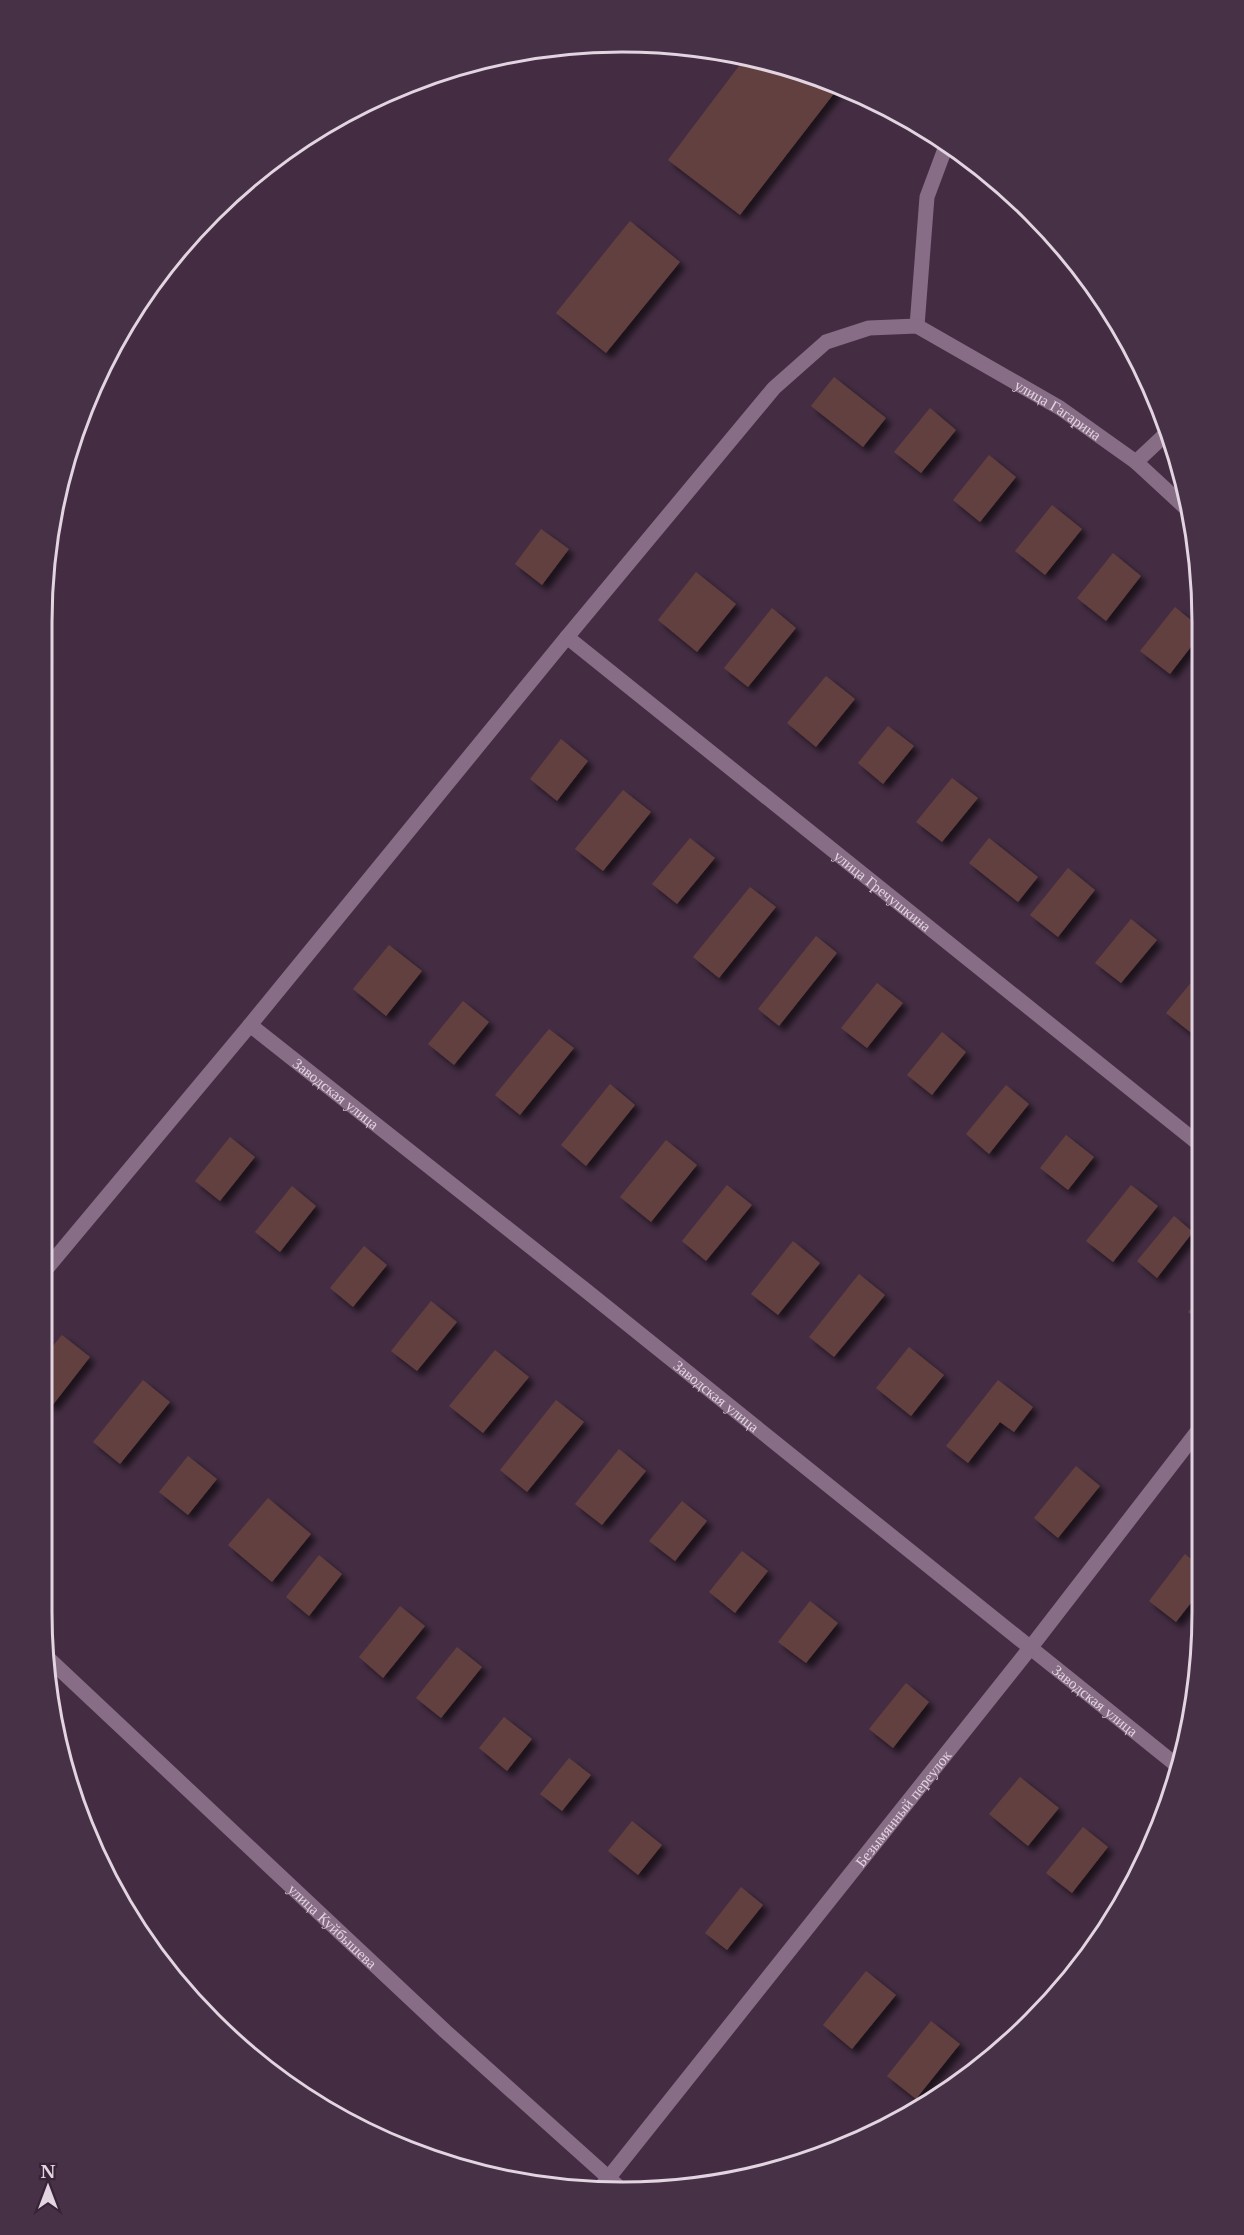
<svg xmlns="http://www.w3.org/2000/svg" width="1244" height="2235" viewBox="0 0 1244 2235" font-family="'Libre Baskerville',serif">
  <defs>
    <filter id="shadow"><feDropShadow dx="5.5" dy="5.5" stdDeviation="3" flood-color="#0009"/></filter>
  </defs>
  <rect width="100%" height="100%" fill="#442d43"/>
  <!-- building -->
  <path fill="#63413f" filter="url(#shadow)" d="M745 58 809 73 839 87 740 215 668 160Z
    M630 221 680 262 606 353 556 313Z
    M834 377 886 418 863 447 811 406Z
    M930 408 956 430 921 473 894 452Z
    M989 455 1016 477 980 522 953 500Z
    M1052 505 1082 529 1045 575 1015 551Z
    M541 529 569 549 542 585 515 564Z
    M1113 553 1141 576 1106 621 1077 598Z
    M696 572 736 604 697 652 658 620Z
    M1175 607 1197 625V639L1170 674 1140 651Z
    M772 608 796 628 748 687 724 668Z
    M826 676 855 699 816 747 787 723Z
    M888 726 914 746 883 784 858 763Z
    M561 739 588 761 557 801 530 779Z
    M952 778 978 798 942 842 916 822Z
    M623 790 651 812 603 871 575 849Z
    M690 838 715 858 677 904 652 884Z
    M989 838 1038 877 1018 902 969 863Z
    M1068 868 1095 890 1058 937 1030 915Z
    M750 887 776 907 719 978 693 957Z
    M1131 919 1157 940 1121 983 1095 963Z
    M816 936 837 953 779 1026 758 1009Z
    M389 945 422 971 386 1016 353 989Z
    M1199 973V1039L1166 1013Z
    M877 983 903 1003 867 1048 841 1028Z
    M463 1001 489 1022 454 1065 428 1044Z
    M549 1029 574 1048 520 1115 495 1095Z
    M942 1032 966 1052 932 1095 907 1075Z
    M610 1084 635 1105 586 1166 561 1145Z
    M1006 1085 1029 1104 989 1154 966 1134Z
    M1066 1135 1094 1157 1068 1190 1040 1168Z
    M230 1137 255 1157 220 1201 195 1181Z
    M666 1140 697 1165 651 1222 620 1197Z
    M727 1185 752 1205 706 1261 682 1241Z
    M1131 1185 1158 1206 1113 1262 1086 1241Z
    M292 1186 316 1206 280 1252 255 1232Z
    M1174 1216 1193 1232 1157 1278 1137 1261Z
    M793 1241 820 1263 778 1315 751 1294Z
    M364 1246 387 1265 353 1307 330 1288Z
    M859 1274 885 1295 834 1357 809 1337Z
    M1200 1298V1321L1188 1312Z
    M431 1301 457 1322 417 1371 391 1351Z
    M62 1335 90 1357 52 1406 42 1398V1359Z
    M909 1347 944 1375 911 1416 876 1388Z
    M495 1350 529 1377 483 1433 449 1406Z
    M143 1380 170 1402 120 1464 93 1442Z
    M998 1380 1033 1407 1014 1432 1000 1422 968 1463 946 1446Z
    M556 1400 584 1422 527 1492 500 1470Z
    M619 1449 646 1471 602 1525 575 1504Z
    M188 1456 217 1479 188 1515 159 1492Z
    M1076 1466 1100 1486 1058 1538 1034 1518Z
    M268 1498 311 1534 272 1582 228 1545Z
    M682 1501 707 1521 675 1561 649 1541Z
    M742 1551 768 1571 735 1613 709 1592Z
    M1185 1554 1200 1566 1201 1590 1176 1622 1149 1601Z
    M319 1555 342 1574 309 1616 286 1597Z
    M810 1601 838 1623 806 1663 778 1642Z
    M400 1606 425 1626 383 1678 359 1657Z
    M457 1647 482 1667 441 1718 416 1698Z
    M906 1683 929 1702 893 1748 869 1729Z
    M504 1717 532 1739 507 1771 479 1748Z
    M569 1758 591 1775 562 1811 540 1794Z
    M1020 1777 1059 1808 1028 1846 989 1814Z
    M632 1821 662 1845 638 1875 608 1851Z
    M1083 1827 1108 1847 1072 1893 1046 1873Z
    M741 1887 763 1905 727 1950 705 1933Z
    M866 1971 896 1995 852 2049 823 2025Z
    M931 2021 960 2044 916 2099 887 2076Z"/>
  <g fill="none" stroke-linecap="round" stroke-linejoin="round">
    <!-- service -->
    <path stroke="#876d86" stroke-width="15" d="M917 326 927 197 946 146"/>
    <!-- minor -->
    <g stroke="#876d86" stroke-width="15">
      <path d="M1136 462 1169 431"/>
      <path id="s1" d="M567 637 1199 1144"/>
      <path id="s2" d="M250 1025 584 1289 1180 1768"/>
      <path id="s3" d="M42 1274 250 1025 567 637 774 388 826 342 869 328 917 326 1060 408 1136 462 1188 510"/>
      <path id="s4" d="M50 1660 445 2031 620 2188"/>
      <path id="s5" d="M602 2186 1031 1647 1200 1428"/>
    </g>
  </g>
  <g text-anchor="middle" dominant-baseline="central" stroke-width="5" stroke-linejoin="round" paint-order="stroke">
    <!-- street labels -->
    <g font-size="15" fill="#e3d4e1" stroke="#392338">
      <text stroke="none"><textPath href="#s3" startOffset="1476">улица Гагарина</textPath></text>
      <text stroke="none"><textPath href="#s1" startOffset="405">улица Гречушкина</textPath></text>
      <text stroke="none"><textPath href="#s2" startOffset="110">Заводская улица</textPath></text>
      <text stroke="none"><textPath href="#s2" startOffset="596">Заводская улица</textPath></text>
      <text stroke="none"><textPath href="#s2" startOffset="1082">Заводская улица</textPath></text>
      <text stroke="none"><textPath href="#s5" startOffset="483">Безымянный переулок</textPath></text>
      <text stroke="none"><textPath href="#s4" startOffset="388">улица Куйбышева</textPath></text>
    </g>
  </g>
  <!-- crop -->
  <path d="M0 0H1244V2235H0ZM622 52H622A570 570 0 0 1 1192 622V1612A570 570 0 0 1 622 2182H622A570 570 0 0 1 52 1612V622A570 570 0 0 1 622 52Z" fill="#473146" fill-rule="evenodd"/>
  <path fill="none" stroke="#e3d4e1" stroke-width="3" d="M622 52H622A570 570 0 0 1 1192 622V1612A570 570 0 0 1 622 2182H622A570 570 0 0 1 52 1612V622A570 570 0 0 1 622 52Z"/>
  <!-- north arrow -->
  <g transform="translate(48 2187)" stroke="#392338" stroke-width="4.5" paint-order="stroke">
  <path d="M0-4.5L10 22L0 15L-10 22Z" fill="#e3d4e1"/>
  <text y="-9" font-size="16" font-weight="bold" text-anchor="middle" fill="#e3d4e1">N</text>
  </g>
</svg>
